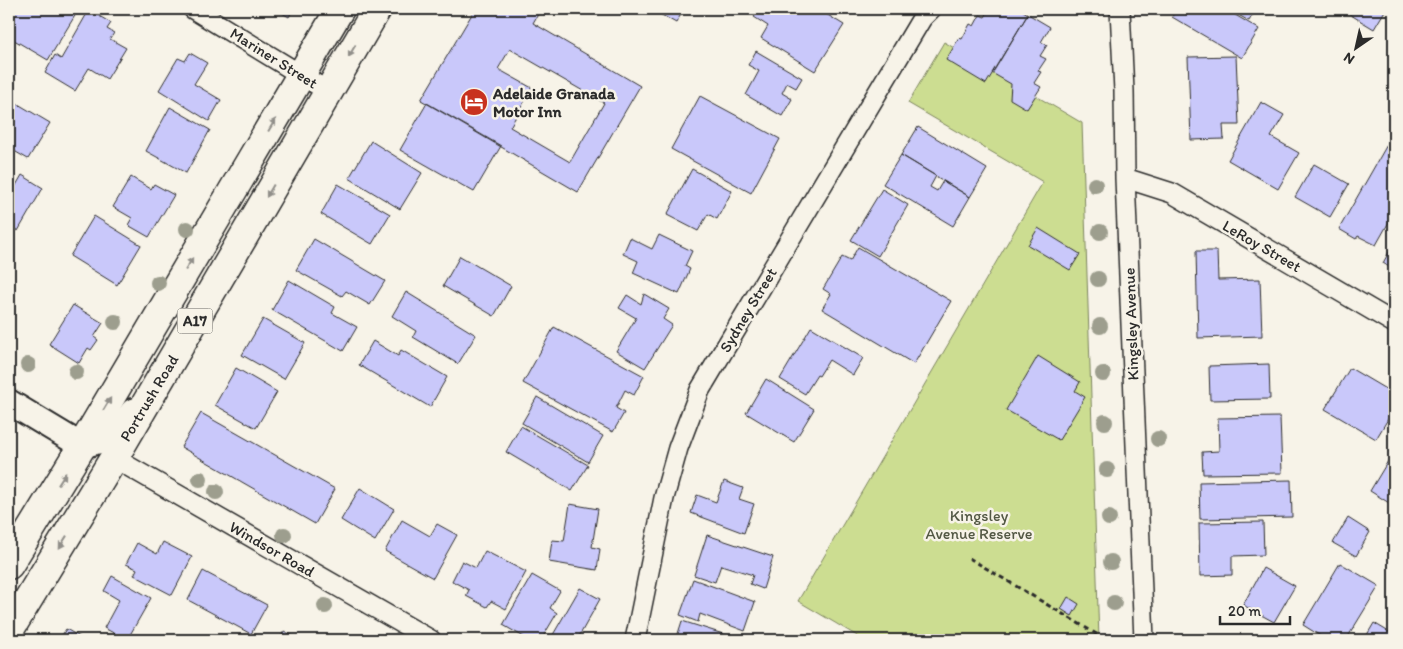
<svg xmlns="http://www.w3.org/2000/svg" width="1403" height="649" viewBox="0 0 1403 649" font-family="Itim,sans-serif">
  <rect width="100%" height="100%" fill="#f7f3e8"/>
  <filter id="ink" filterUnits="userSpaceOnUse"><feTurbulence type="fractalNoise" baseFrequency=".02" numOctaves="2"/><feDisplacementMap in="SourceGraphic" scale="10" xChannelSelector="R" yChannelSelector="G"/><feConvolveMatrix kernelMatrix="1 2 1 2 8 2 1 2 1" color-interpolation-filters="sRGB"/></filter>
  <g filter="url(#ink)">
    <!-- green -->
    <path fill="#ccdd91" stroke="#7c845e" d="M944 42 1082 123 1099 640H864L798 601 1043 182 908 103Z"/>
    <!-- building -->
    <path fill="#c9c8fa" stroke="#2b2b2b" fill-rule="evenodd" d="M9 9H79L48 60 9 37Z
      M275 9H293L289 17Z
      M475 9H541L533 23 640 86 578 192 421 100ZM510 49 604 103 570 162 510 127 532 88 498 69Z
      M651 9H684L676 23Z
      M760 9H818L844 25 815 71 761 38 768 26 754 17Z
      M990 9 997 12 999 9H1020L1028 14 986 84 946 60 959 38 962 39 970 24 974 26 980 15 985 17Z
      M1176 9H1225L1259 29 1242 58 1172 17Z
      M1228 9H1256L1249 21Z
      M1341 9H1386L1374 29Z
      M89 10 111 23 107 29 114 33 110 39 126 48 107 79 89 68 75 91 45 73 55 55 61 59Z
      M1028 14 1050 27 1041 42 1047 45 1040 56 1046 59 1038 71 1041 72 1034 83 1041 87 1027 109 1010 99 1011 84 992 73Z
      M756 51 802 78 796 88 787 83 782 93 792 99 782 116 746 95 759 71 748 65Z
      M190 53 207 63 194 84 221 100 209 121 159 90 178 58 185 61Z
      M1236 56 1239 125H1223L1224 139 1191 140 1188 57Z
      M700 96 780 139 751 193 671 149Z
      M1261 102 1284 115 1271 137 1299 153 1278 189 1228 160Z
      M427 103 501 146 474 192 400 150Z
      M18 104 50 123 28 159 9 148V107L14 110Z
      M170 107 210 130 186 173 146 151Z
      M918 127 987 169 970 197 901 155Z
      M371 141 422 173 400 209 349 178Z
      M1388 143 1394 146V213L1376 245 1358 236 1356 239 1339 229Z
      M901 155 936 176 930 187 937 191 943 181 970 197 953 226 883 184Z
      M1314 164 1349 184 1330 217 1295 197Z
      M692 169 732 191 717 219 708 214 698 231 667 215Z
      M22 175 43 188 18 231 9 225V183L15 187Z
      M131 177 151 189 154 184 174 195 149 237 128 225 132 218 113 207Z
      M338 184 390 214 372 244 321 214Z
      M882 189 908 205 878 256 851 240Z
      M94 216 141 245 117 285 70 256Z
      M1038 228 1080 254 1070 270 1028 245Z
      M659 235 692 251 685 266 690 269 679 294 633 273 638 261 623 254 630 238 652 249Z
      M314 239 385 281 370 305 346 291 342 296 296 270Z
      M1394 243V270L1383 263Z
      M858 247 951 301 914 364 822 309 831 294 823 289 842 257 850 261Z
      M1196 251H1217L1218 280 1260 279 1262 336 1198 338Z
      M460 256 511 286 494 316 443 286Z
      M289 280 335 307 332 313 357 327 343 351 272 310Z
      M406 292 476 335 458 364 413 337 416 331 392 316Z
      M644 294 669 309 663 319 672 325 645 368 616 351 636 318 619 308 627 295 641 304Z
      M73 305 103 323 94 337 98 340 91 350 88 348 79 363 49 344Z
      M263 319 305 343 284 379 242 355Z
      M554 327 644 376 634 395 625 390 616 408 624 413 613 432 523 383Z
      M811 327 863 358 853 375 829 360 819 376 817 375 805 394 780 379Z
      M373 341 398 356 401 350 447 377 430 407 359 365Z
      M1038 356 1080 382 1075 391 1085 397 1059 440 1006 410Z
      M1269 364 1270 399 1210 400 1209 366Z
      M236 368 277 392 256 428 215 405Z
      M1350 368 1394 394V409L1376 439 1325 409Z
      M766 379 814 409 794 442 746 413Z
      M537 397 603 436 588 462 522 423Z
      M201 413 335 489 315 524 181 447Z
      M1280 417 1282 473 1203 474 1202 452 1219 451 1218 418Z
      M521 426 588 465 572 491 506 452Z
      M1394 451V506L1370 491Z
      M1291 480 1292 517 1200 519 1199 482Z
      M724 481 743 488 739 499 754 504 744 533 691 513 697 495 716 502Z
      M360 488 394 509 375 541 341 520Z
      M570 504 598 509 592 547 600 549 597 570 549 562 552 540 564 541Z
      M1348 518 1370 532 1356 556 1333 543Z
      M402 520 430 536 437 524 457 535 433 578 385 551Z
      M1263 522 1264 555 1232 556V575L1200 576 1199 523Z
      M707 535 773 557 763 589 750 584 753 575 721 565 715 582 694 575Z
      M163 542 192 557 172 595 134 575 137 569 126 564 137 543 157 554Z
      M485 551 526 572 506 609 491 601 487 607 466 596 469 590 452 581 462 561 476 568Z
      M1340 563 1379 586 1346 640H1327L1303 625Z
      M1263 568 1295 586 1274 622 1243 605Z
      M203 571 267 605 251 634 188 600Z
      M532 575 560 591 550 608 557 613 541 640H529L503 625Z
      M112 576 151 598 127 640 104 628 119 600 104 591Z
      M693 579 755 602 745 631 700 614 698 622 680 615Z
      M580 588 600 599 577 640H550Z
      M1068 597 1079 604 1072 616 1061 609Z
      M682 621 739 639 738 640H676Z
      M1374 623 1394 635V640H1364Z
      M66 629 85 640H59Z
      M284 631 300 640H279Z
      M768 636 777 640H766Z"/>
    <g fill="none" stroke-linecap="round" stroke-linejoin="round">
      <defs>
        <path id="minor" d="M193 9 329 92
          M1120 9 1124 91 1125 178 1144 640
          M1125 178 1172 193 1394 323
          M114 458 431 640
          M635 640 664 498 678 448 700 390 922 18 931 9"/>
        <path id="tertiary" d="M9 402 82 446 106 439 118 430 133 411"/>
        <path id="trunk" d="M9 565 82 446 340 9
          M9 631 114 458 377 9"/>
      </defs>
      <!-- minor casing -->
      <use href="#minor" stroke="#2b2b2b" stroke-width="22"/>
      <!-- tertiary casing -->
      <use href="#tertiary" stroke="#2b2b2b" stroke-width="28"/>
      <!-- trunk casing -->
      <use href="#trunk" stroke="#2b2b2b" stroke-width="31"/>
      <!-- path -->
      <path stroke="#2b2b2b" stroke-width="3" stroke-dasharray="5 4" stroke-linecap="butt" d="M969 558 1098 635"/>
      <!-- minor -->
      <use href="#minor" stroke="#f7f3e8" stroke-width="19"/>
      <!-- tertiary -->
      <use href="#tertiary" stroke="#f7f3e8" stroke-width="24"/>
      <!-- trunk -->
      <use href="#trunk" stroke="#f7f3e8" stroke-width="28"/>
    </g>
    <!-- trees -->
    <g fill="#9d9e8e">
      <circle cx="1095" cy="185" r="8"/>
      <circle cx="187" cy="229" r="8"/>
      <circle cx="1100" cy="232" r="8"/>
      <circle cx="1098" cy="279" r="8"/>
      <circle cx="158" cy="283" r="8"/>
      <circle cx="115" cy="322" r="8"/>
      <circle cx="1100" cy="326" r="8"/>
      <circle cx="28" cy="365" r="8"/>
      <circle cx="76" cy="372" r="8"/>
      <circle cx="1103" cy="374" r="8"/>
      <circle cx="1105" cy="422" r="8"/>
      <circle cx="1158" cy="439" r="8"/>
      <circle cx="1107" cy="470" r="8"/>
      <circle cx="200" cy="479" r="8"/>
      <circle cx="216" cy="492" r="8"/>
      <circle cx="1109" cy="518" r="8"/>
      <circle cx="284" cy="535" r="8"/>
      <circle cx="1111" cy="562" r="8"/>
      <circle cx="1114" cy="603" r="8"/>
      <circle cx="325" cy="606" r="8"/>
    </g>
    <!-- one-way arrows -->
    <defs><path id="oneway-solid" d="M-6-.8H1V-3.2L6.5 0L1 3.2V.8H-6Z" transform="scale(1.25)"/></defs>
    <g fill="#918f8a">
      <use href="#oneway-solid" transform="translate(352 51) rotate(120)"/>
      <use href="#oneway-solid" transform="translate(272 125) rotate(-59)"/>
      <use href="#oneway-solid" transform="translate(270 191) rotate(120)"/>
      <use href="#oneway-solid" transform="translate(189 264) rotate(-59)"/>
      <use href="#oneway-solid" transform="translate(107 404) rotate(-59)"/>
      <use href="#oneway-solid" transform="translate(62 479) rotate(-58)"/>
      <use href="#oneway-solid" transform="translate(63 542) rotate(122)"/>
    </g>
  </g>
  <!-- icons -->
  <defs>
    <symbol id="hotel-disc" viewBox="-11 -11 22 22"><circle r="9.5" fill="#c8321e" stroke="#f7f3e8"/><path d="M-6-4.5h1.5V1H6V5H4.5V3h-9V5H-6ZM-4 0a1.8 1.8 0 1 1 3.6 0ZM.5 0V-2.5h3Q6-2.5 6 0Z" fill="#fff"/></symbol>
  </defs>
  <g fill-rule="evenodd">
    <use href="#hotel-disc" x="458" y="86" width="32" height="32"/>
  </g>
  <g text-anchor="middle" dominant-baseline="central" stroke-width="5" stroke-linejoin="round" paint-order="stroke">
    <!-- shield labels -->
    <rect fill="#f7f3e8" stroke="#686764" stroke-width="1" x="177.5" y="308.5" width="35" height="25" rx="4"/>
    <g font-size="15" font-weight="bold" fill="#2b2b2b">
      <text x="195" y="321">A17</text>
    </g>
    <!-- street labels -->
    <g font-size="16" fill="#2b2b2b" stroke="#f7f3e8">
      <text transform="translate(274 58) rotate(32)">Mariner Street</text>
      <text transform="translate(1262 246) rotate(30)">LeRoy Street</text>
      <text transform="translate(748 310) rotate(-59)">Sydney Street</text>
      <text transform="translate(1131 324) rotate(-92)">Kingsley Avenue</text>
      <text transform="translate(149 398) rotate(-59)">Portrush Road</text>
      <text transform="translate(272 549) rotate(30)">Windsor Road</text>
    </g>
    <!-- poi labels -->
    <g font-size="16" font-weight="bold" fill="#2b2b2b" stroke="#f7f3e8" text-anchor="start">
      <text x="493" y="93">Adelaide Granada<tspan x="493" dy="18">Motor Inn</tspan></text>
    </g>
    <!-- park labels -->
    <g font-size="16" fill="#535844" stroke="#f7f3e8">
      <text x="979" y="515">Kingsley<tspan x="979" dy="18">Avenue Reserve</tspan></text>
    </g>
  </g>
  <!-- margin -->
  <rect width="1403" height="649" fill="none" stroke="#f7f3e8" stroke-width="30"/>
  <rect x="15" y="15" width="1373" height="619" fill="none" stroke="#2b2b2b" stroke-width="2" filter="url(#ink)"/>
  <!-- north arrow -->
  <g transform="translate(1356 48) rotate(214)" stroke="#f7f3e8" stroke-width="4" paint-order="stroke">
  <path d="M0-4L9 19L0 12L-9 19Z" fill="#2b2b2b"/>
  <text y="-8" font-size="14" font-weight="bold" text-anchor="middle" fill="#2b2b2b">N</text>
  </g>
  <!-- scale -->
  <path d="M1220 616v8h70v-8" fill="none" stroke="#2b2b2b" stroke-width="2.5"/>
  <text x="1228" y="616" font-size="15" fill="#2b2b2b" stroke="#f7f3e8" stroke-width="4" paint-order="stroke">20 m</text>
</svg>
